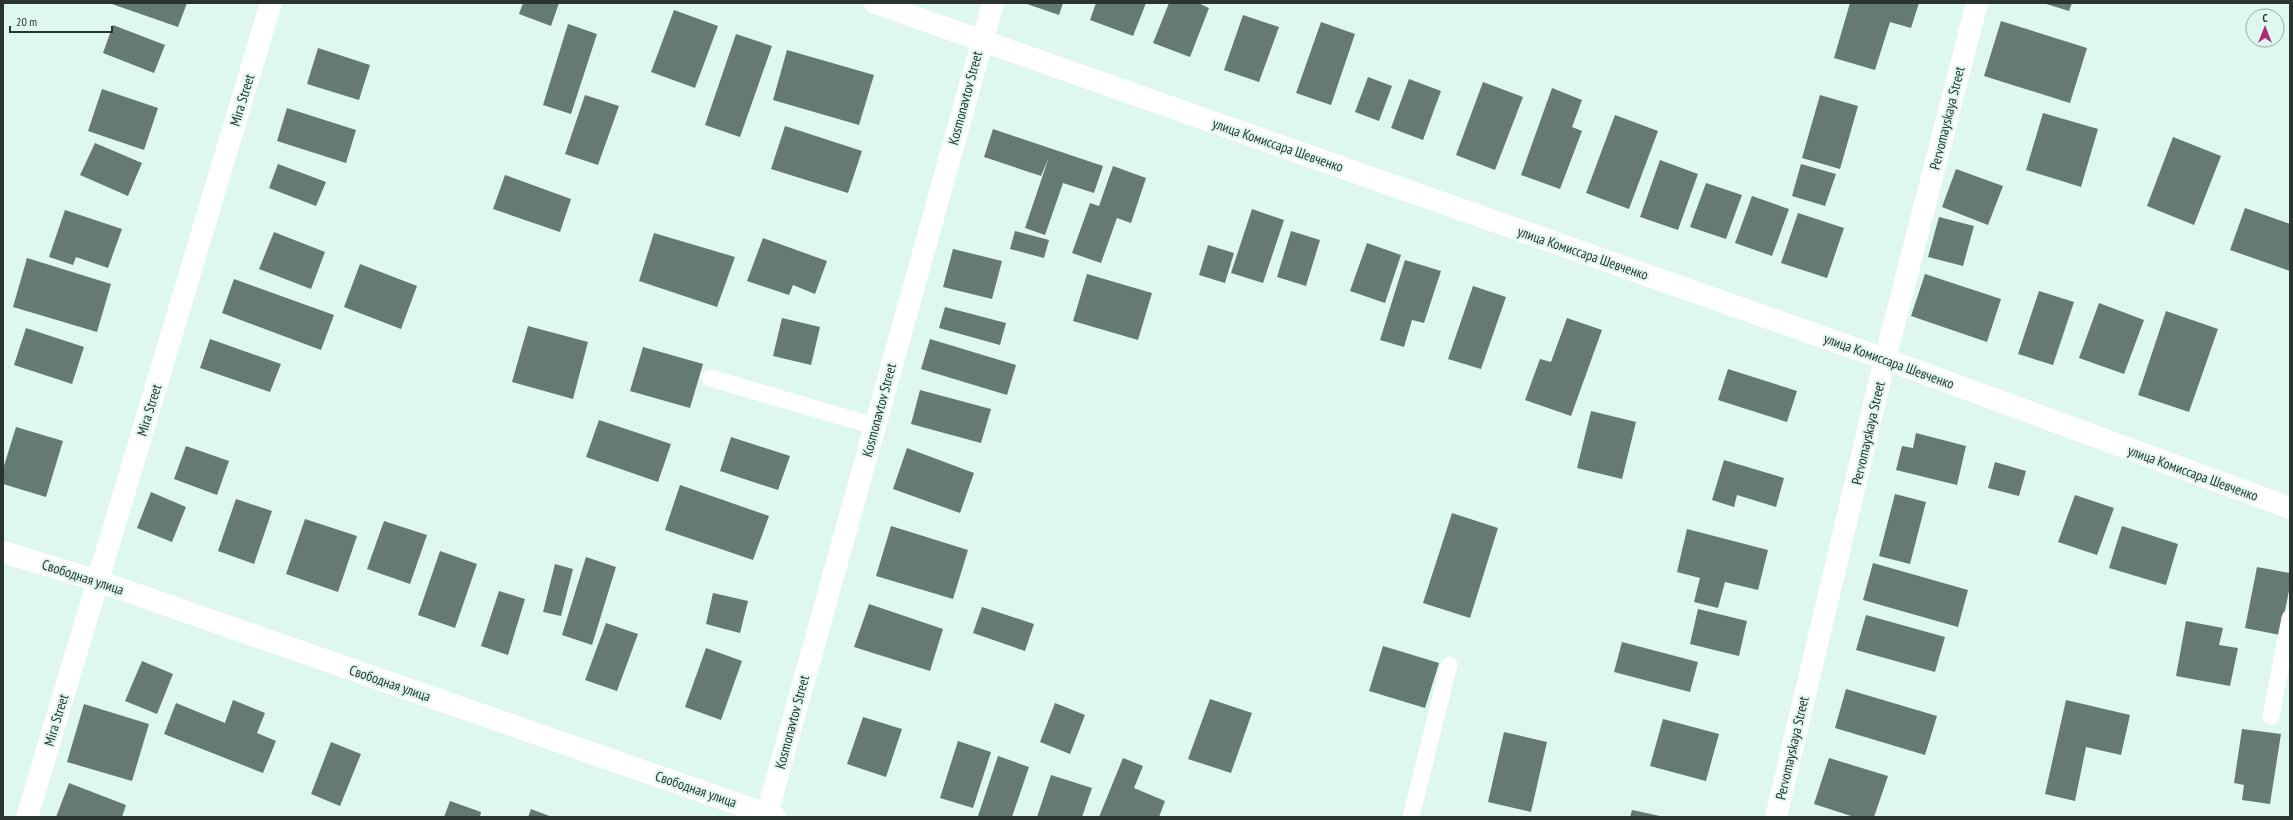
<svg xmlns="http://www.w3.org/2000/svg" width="2293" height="820" viewBox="0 0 2293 820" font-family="'PT Sans Narrow',sans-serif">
  <rect width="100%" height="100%" fill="#dff8ed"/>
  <!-- building -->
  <path fill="#657b72" d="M109 3H187L178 27Z
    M523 3H559L551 26 519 14Z
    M1024 3H1063L1059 15Z
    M1096 3H1146L1133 36 1090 20Z
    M1169 3H1198L1209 8 1190 57 1153 43Z
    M1850 3H1919L1911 28 1890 22 1875 70 1834 58Z
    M2043 3H2072L2069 11Z
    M674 10 718 26 695 88 651 72Z
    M1243 15 1279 27 1259 82 1224 70Z
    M2001 21 2087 48 2070 103 1984 76Z
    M1321 22 1355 34 1331 105 1296 93Z
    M568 24 597 34 571 114 543 105Z
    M113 25 165 45 154 73 103 53Z
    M736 34 772 46 740 137 705 125Z
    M318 48 370 65 359 100 307 84Z
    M787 50 874 75 859 125 773 100Z
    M1368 77 1392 86 1379 121 1355 112Z
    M1409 79 1441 91 1423 140 1391 128Z
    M1483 82 1523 97 1495 170 1456 155Z
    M1552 88 1582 100 1572 127 1582 131 1560 189 1521 175Z
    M102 89 158 108 144 150 88 131Z
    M585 95 619 106 598 165 565 154Z
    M1820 95 1858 106 1840 169 1802 158Z
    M287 108 356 130 346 163 277 141Z
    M2043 113 2098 129 2081 187 2026 170Z
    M1615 115 1658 131 1629 209 1586 193Z
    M785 126 862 151 848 193 771 169Z
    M993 129 1103 166 1094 193 1063 183 1045 235 1025 228 1049 157 1041 176 984 157Z
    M2173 137 2221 156 2194 225 2147 206Z
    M95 143 142 163 128 196 80 175Z
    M1660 160 1698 174 1678 230 1640 217Z
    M278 164 326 182 316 206 269 188Z
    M1801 164 1836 174 1825 206 1792 196Z
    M1113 166 1146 178 1131 223 1117 218 1101 263 1072 253 1090 203 1099 206Z
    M1956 169 2003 186 1988 225 1942 207Z
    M505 175 571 199 560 232 493 209Z
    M1706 183 1742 195 1726 239 1690 227Z
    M1752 196 1789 209 1772 256 1735 243Z
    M2245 208 2290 224V271L2230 250Z
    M1252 209 1284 220 1263 283 1231 273Z
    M65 210 122 229 108 268 76 257 73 265 49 257Z
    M1798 213 1844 228 1827 278 1781 263Z
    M1939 217 1974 226 1963 266 1928 257Z
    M1015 231 1049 240 1044 258 1010 249Z
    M1291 231 1320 240 1306 286 1277 277Z
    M274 232 325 252 311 289 259 269Z
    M654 233 735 257 717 307 639 281Z
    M763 238 827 261 815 294 793 285 789 295 747 281Z
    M1367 243 1401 255 1385 303 1350 291Z
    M1208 245 1234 253 1225 283 1199 275Z
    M953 249 1002 261 992 299 943 287Z
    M27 258 111 284 97 332 13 307Z
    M1405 260 1441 271 1424 323 1412 320 1404 347 1380 340Z
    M360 264 417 286 401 329 344 307Z
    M1087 274 1152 293 1138 340 1073 321Z
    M1925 274 2001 299 1987 342 1911 316Z
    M234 279 334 315 321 350 222 313Z
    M1473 286 1506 297 1481 369 1448 359Z
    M2039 291 2074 302 2053 365 2018 354Z
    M2099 303 2144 320 2124 374 2079 358Z
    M945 307 1006 323 1000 345 939 328Z
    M2166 311 2218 329 2189 412 2138 395Z
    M782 318 820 327 811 365 773 356Z
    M1567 318 1602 330 1571 416 1525 400 1540 359 1551 362Z
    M528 326 588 342 573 399 512 382Z
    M26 328 84 347 72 384 14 365Z
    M210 339 281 364 270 392 200 368Z
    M930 339 1016 365 1007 395 921 369Z
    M643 347 703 364 690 408 630 391Z
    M1728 369 1797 391 1787 422 1718 400Z
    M920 390 991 409 981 443 911 424Z
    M1591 411 1636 422 1622 479 1577 468Z
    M599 420 671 444 658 482 586 457Z
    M16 427 63 441 46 497 3 484V469Z
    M1916 433 1966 446 1957 485 1896 470 1902 446 1913 448Z
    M731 437 790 456 778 490 720 471Z
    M186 446 229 461 217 495 174 479Z
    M907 448 974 473 960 513 893 489Z
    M1724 460 1784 478 1776 507 1737 495 1734 507 1712 500Z
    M1995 462 2026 471 2019 496 1988 488Z
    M680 485 769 516 753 560 665 530Z
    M151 492 186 507 172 542 137 528Z
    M1895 494 1926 502 1910 564 1879 556Z
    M2075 495 2114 508 2097 555 2058 542Z
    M236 499 272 511 254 564 218 551Z
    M1452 513 1498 528 1470 618 1423 603Z
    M305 519 357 536 338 592 286 574Z
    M384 521 427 535 410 584 367 569Z
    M891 526 968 550 953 599 876 576Z
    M2122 526 2178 544 2166 585 2109 568Z
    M1687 529 1768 550 1758 590 1725 582 1718 608 1694 602 1700 578 1677 572Z
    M440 551 477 564 455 628 418 615Z
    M586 557 616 567 592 645 562 635Z
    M1873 563 1968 590 1958 627 1863 600Z
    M555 564 573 569 561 616 543 612Z
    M2257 567 2290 573V586L2280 635 2245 628Z
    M499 591 525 599 508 655 481 646Z
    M713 593 748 601 740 633 706 624Z
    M869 604 943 629 930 671 854 647Z
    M982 607 1034 624 1025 651 973 633Z
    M1698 609 1747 621 1739 656 1690 644Z
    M1866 615 1945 637 1935 672 1856 650Z
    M2186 621 2223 628 2219 645 2238 648 2230 686 2176 676Z
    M606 623 638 634 617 691 585 680Z
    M1622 642 1698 662 1690 692 1614 672Z
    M1383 646 1439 663 1425 708 1369 691Z
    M706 648 742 661 721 720 685 707Z
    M142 661 173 674 157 714 125 701Z
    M1846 689 1937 716 1925 755 1835 728Z
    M1210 699 1252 713 1231 773 1188 759Z
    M233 700 265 713 257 733 276 741 263 773 164 734 176 703 225 723Z
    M2066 700 2130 715 2121 755 2086 747 2075 801 2045 794Z
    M1055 703 1085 715 1070 754 1040 742Z
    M84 704 149 724 132 781 67 762Z
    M863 717 902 729 886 777 847 764Z
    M1663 719 1719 734 1706 781 1650 766Z
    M2242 729 2281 734 2270 804 2242 800 2244 785 2234 783Z
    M1504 732 1547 742 1531 812 1488 802Z
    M958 741 991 752 973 808 940 798Z
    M331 742 361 754 340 806 311 794Z
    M998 756 1029 767 1012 817H980L978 816Z
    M1123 758 1143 766 1134 788 1165 801 1159 817H1099Z
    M1829 758 1888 776 1874 817H1854L1814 804Z
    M1051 775 1092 788 1082 817H1037Z
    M69 783 126 805 122 817H56Z
    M450 801 481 812 480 817H444Z
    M531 809 552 817H528Z
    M1632 810 1660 816V817H1630Z"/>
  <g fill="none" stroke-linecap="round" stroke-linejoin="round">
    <!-- lane -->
    <path stroke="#fff" stroke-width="17" d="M710 378 874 426
      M2271 716 2290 618
      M1411 817 1449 665"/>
    <!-- street -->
    <path stroke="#fff" stroke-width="22" d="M875 3 1885 359 2290 508
      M3 552 98 581 775 817
      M27 817 271 3
      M766 817 993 3
      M1776 817 1885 359 1977 3"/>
  </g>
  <g text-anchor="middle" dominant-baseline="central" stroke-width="4" stroke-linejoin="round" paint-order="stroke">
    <!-- street labels -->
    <g font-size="14" fill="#2a3430" stroke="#dff8ed">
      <text transform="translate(965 98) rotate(-75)">Kosmonavtov Street</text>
      <text transform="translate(242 100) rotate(-73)">Mira Street</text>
      <text transform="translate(1947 118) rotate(-76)">Pervomayskaya Street</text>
      <text transform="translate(1278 145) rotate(19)">улица Комиссара Шевченко</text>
      <text transform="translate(1583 253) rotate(19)">улица Комиссара Шевченко</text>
      <text transform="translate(1889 361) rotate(20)">улица Комиссара Шевченко</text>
      <text transform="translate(149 410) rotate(-73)">Mira Street</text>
      <text transform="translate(879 410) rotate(-75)">Kosmonavtov Street</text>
      <text transform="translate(1868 433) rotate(-77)">Pervomayskaya Street</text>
      <text transform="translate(2193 473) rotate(20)">улица Комиссара Шевченко</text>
      <text transform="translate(83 577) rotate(18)">Свободная улица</text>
      <text transform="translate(390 683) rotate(19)">Свободная улица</text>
      <text transform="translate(56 720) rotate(-73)">Mira Street</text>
      <text transform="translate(792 722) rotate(-75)">Kosmonavtov Street</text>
      <text transform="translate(1792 748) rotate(-77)">Pervomayskaya Street</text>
      <text transform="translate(696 789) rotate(19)">Свободная улица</text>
    </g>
  </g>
  <!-- border -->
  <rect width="2293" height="820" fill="none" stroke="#2a3430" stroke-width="8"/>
  <!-- north arrow -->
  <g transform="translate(2265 28)"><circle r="19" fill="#dff8ed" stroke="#97aaa1"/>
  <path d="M0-3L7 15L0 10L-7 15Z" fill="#ac2c79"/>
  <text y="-6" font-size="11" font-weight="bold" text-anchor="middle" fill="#2a3430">С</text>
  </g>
  <!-- scale -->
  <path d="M10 26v6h102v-6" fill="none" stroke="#2a3430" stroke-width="2"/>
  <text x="16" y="26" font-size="12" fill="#2a3430" stroke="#dff8ed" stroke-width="3" paint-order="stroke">20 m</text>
</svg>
